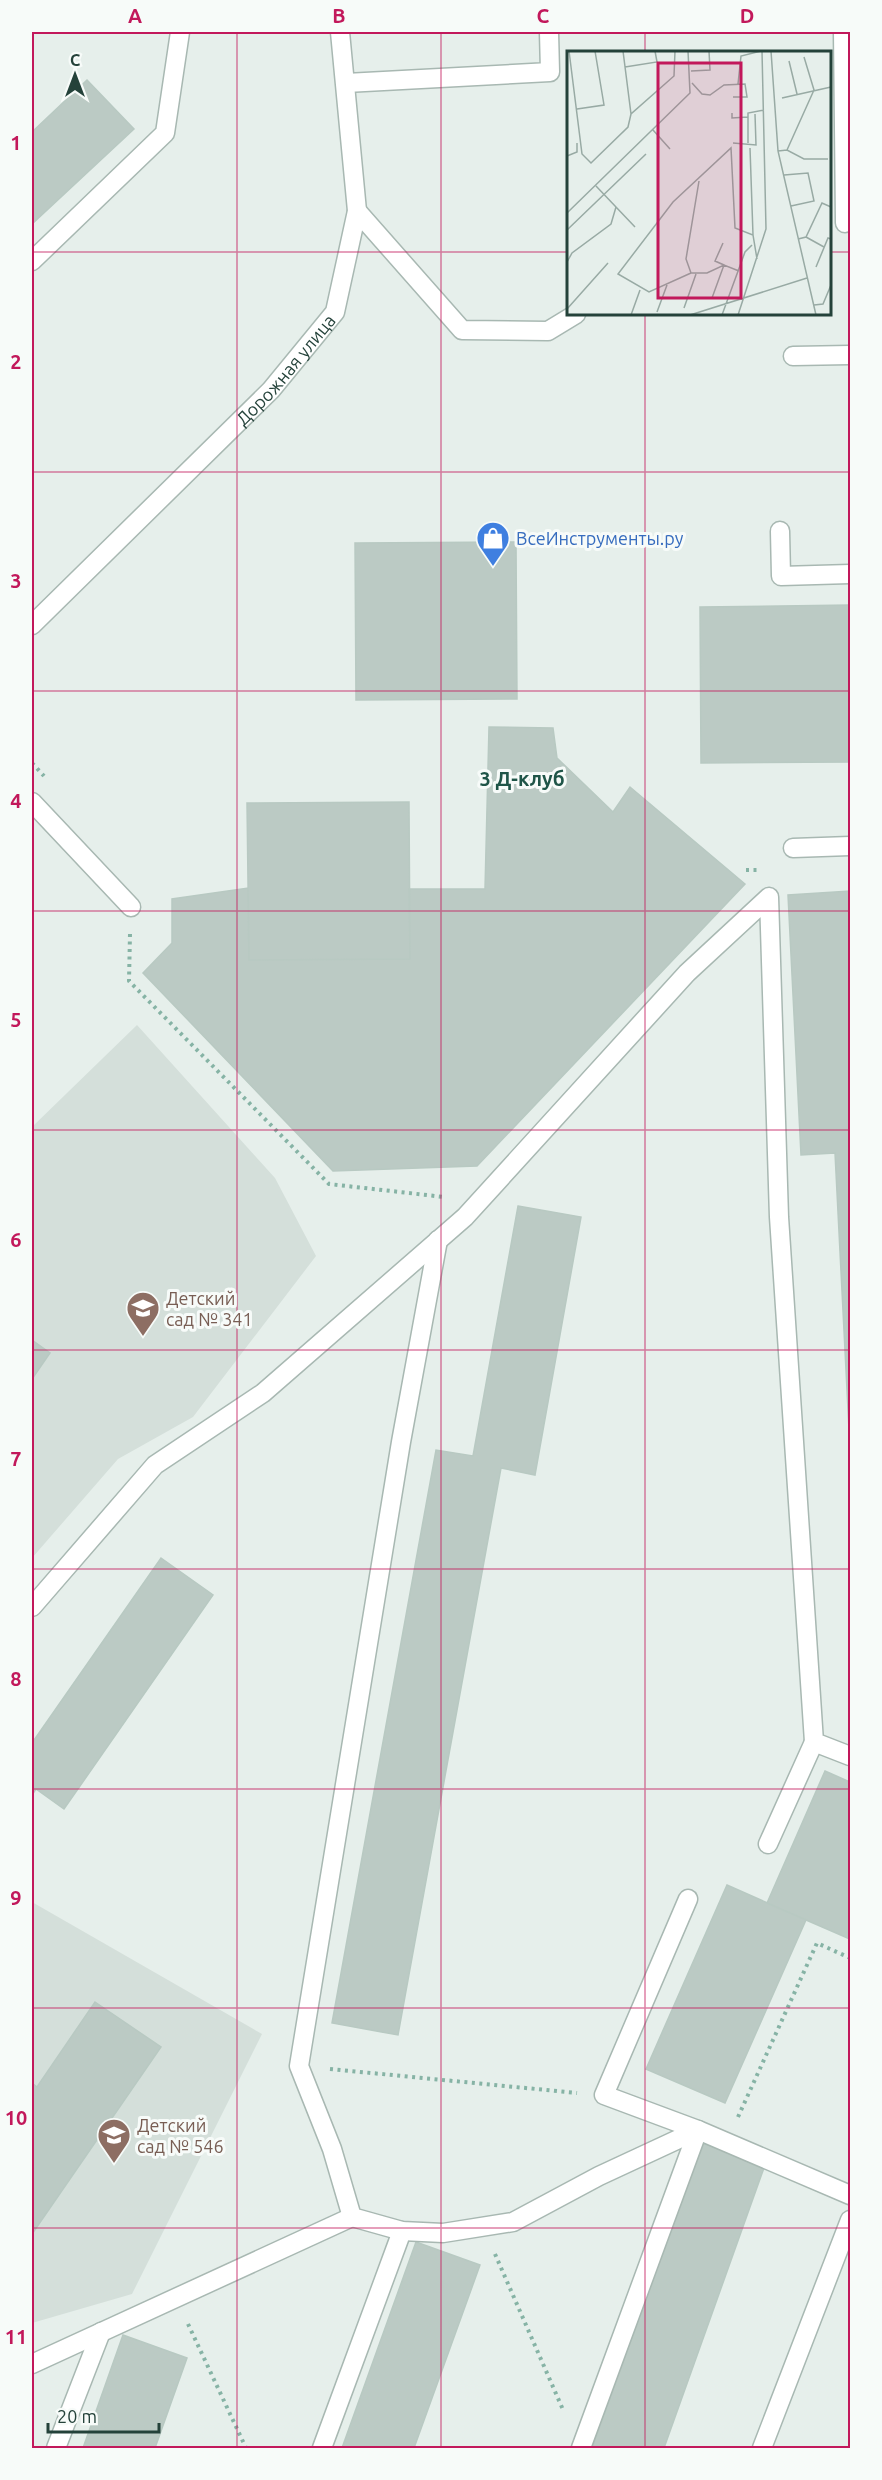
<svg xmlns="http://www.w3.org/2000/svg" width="882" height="2480" viewBox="0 0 882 2480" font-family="Ubuntu,sans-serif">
  <rect width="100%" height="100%" fill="#e6efeb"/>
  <!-- built -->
  <path fill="#d4dfda" d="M137 1025 275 1178 316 1256 193 1417 118 1459 32 1558V1127Z
    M32 1902 262 2034 132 2294 32 2323Z"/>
  <!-- building -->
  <path fill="#bbcac4" stroke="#b8c9c2" stroke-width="1.5" d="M87 80 134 129 32 224V132Z
    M516 542 517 699 356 700 355 543Z
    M850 605V762L701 763 700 607Z
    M489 727 553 728 557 758 613 812 630 787 745 884 477 1166 333 1171 143 973 172 943V899L248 888 249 960 410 959 409 889H485Z
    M409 802 410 959 249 960 247 803Z
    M850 891V1449L835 1153 801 1155 788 895Z
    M518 1206 581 1217 535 1475 501 1468 398 2035 332 2023 436 1450 473 1456Z
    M32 1340 50 1353 32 1379Z
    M161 1558 213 1595 64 1809 36 1789 32 1795V1743Z
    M825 1771 850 1782V1939L767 1903Z
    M727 1885 806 1920 725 2103 646 2069Z
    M95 2002 161 2047 32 2234V2083L37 2087Z
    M702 2143 765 2165 664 2448H592Z
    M416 2242 480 2265 414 2448H342Z
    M123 2335 187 2358 155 2448H83Z"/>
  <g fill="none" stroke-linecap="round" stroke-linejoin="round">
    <defs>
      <g id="minor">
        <path d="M843 32 845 223"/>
        <path d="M346 83 550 72 549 32"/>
        <path d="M357 211 462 330 548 331 576 314"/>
        <path d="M32 261 165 133 180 32"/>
        <path d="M793 356 850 355"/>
        <path d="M780 531 781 576 850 574"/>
        <path id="s1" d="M32 625 271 390 335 312 357 211 340 32"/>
        <path d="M32 802 131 907"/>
        <path d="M793 848 850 846"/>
        <path d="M438 1240 401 1442 299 2066 332 2149 352 2217 402 2231 443 2233 513 2222 599 2176 698 2130 850 2195"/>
        <path d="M32 1607 155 1465 263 1393 465 1217 687 973 769 897 779 1217 814 1742 850 1756"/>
        <path d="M768 1844 814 1742"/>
        <path d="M32 2364 352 2217"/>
        <path d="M56 2448 101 2332"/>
        <path d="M322 2448 402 2231"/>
        <path d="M581 2448 698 2130 604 2095 688 1899"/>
        <path d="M762 2448 850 2220"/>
      </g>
    </defs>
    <!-- minor casing -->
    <use href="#minor" stroke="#a8b8b2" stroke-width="21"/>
    <!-- path -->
    <path stroke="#86b3a5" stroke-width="4" stroke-dasharray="3 4.5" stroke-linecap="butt" d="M32 763 44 776
      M746 870H757
      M130 934 129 981 329 1184 444 1197
      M330 2069 577 2093
      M738 2117 817 1943 850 1958
      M495 2254 564 2412
      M188 2324 246 2448"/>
    <!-- minor -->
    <use href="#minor" stroke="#fff" stroke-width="18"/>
  </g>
  <!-- grid -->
  <path fill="none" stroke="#c2185b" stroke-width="1.5" stroke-opacity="0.55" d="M237 32V2448M441 32V2448M645 32V52M32 252H568M830 252H850M645 314V2448M32 472H850M32 691H850M32 911H850M32 1130H850M32 1350H850M32 1569H850M32 1789H850M32 2008H850M32 2228H850"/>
  <!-- icons -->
  <defs>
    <symbol id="shop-pin" viewBox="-11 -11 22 30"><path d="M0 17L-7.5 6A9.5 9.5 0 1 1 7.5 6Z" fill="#3f7fe0" stroke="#f7fbf9"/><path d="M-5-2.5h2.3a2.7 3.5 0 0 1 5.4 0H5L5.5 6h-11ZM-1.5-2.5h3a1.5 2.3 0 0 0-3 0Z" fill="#fff"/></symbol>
    <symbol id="school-pin" viewBox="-11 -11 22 30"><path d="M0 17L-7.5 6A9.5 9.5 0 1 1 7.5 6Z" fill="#8d6e63" stroke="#f7fbf9"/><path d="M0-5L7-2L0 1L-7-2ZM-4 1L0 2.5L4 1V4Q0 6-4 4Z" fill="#fff"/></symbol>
  </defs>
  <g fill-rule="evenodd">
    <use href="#shop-pin" x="474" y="519" width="38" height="52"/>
    <use href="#school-pin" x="124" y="1289" width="38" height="52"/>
    <use href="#school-pin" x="95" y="2116" width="38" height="52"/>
  </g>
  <g text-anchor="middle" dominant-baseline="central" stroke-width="6" stroke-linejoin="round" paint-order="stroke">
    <!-- street labels -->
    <g font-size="18" fill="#24423a" stroke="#f7fbf9">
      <text stroke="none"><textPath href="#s1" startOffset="360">Дорожная улица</textPath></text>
    </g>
    <!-- shop labels -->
    <g font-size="18" fill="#366cbe" stroke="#f7fbf9" text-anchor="start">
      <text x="516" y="538">ВсеИнструменты.ру</text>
    </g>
    <!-- education labels -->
    <g font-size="18" fill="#785e54" stroke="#f7fbf9" text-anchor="start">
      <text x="166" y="1298">Детский<tspan x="166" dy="21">сад № 341</tspan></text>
      <text x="137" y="2125">Детский<tspan x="137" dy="21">сад № 546</tspan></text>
    </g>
    <!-- neighbourhood labels -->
    <g font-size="20" font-weight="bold" fill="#1f5548" stroke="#f7fbf9">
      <text x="522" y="778">3 Д-клуб</text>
    </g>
  </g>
  <!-- overview -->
  <g transform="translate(567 51)">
    <rect width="264" height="264" fill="#e6efeb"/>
    <path fill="none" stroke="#98aaa4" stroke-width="1.5" d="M2 0 15 103 24 112 61 76 64 63 107 25 108 0M56 0 64 63M204 0 211 100 249 264M222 10 230 43M58 16 90 11 88 0M124 20 143 19 142 0M125 32 135 43 143 44 157 34 178 33 180 46H166M171 33 174 5 194 0M215 47 264 36M10 58 37 54 28 0M165 62V67L181 66M86 79 103 98M166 92 189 94 188 63M181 92V62L197 59M183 97 186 184M220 99 247 39 237 6M211 100 220 99 237 108H261M0 105 10 101V92M217 124 241 122 247 150 224 155M132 130 119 208 124 222H140L157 214 172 220M29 135 68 176M0 162 123 42 121 0M0 179 79 103M239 186 257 196M231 188 239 186 255 152 264 156M0 211 5 202 44 173 49 156M249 216 261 187 264 188M124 222 82 241 51 223 106 151 164 97 168 177 186 184 190 208M145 247 157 214 148 210 156 192M247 254 256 253 264 234M117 257 129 223M0 258 41 212M90 261 100 234M64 264 73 239M123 264 240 227M155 264 178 201 185 194M171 264 199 178 195 0"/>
    <path fill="#c2185b" fill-opacity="0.15" stroke="#c2185b" stroke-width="3" d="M91 12H174V247H91Z"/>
    <rect width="264" height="264" fill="none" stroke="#24423a" stroke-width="3"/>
  </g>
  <!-- border -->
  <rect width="882" height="2480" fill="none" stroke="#f7fbf9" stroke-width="66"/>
  <!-- north arrow -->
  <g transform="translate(75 75)" stroke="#f7fbf9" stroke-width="4.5" paint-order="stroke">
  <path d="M0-4.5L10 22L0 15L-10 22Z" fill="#24423a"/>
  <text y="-9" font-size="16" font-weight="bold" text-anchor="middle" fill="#24423a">С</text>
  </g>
  <!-- scale -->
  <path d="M48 2423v9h111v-9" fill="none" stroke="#24423a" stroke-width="3"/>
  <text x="57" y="2423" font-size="18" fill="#24423a" stroke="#f7fbf9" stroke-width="4.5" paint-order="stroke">20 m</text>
  <rect x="33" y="33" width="816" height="2414" fill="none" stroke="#c2185b" stroke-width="2"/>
  <g font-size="20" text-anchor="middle" font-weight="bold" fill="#c2185b">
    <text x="135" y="23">A</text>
    <text x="339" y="23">B</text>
    <text x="543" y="23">C</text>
    <text x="747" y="23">D</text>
    <text x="16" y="150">1</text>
    <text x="16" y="369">2</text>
    <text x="16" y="588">3</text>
    <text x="16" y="808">4</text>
    <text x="16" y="1027">5</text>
    <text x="16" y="1247">6</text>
    <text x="16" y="1466">7</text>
    <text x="16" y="1686">8</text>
    <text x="16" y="1905">9</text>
    <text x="16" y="2125">10</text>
    <text x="16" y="2344">11</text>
  </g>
</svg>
